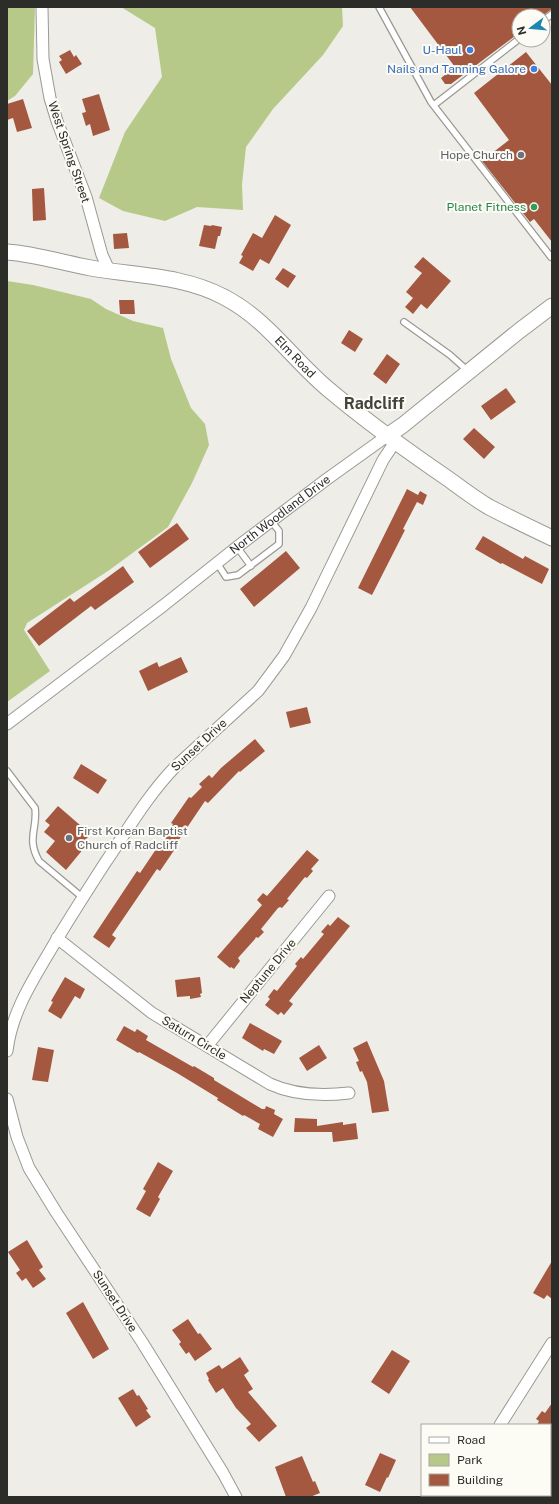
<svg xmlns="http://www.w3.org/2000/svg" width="559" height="1504" viewBox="0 0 559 1504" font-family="'Public Sans',sans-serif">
  <rect width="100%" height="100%" fill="#eeede7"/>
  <!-- green -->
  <path fill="#b6c989" d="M7 7H35L33 74 15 96 7 101Z
    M121 7H342L343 26 323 55 273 109 246 147 242 184 243 210 197 207 165 221 123 211 99 198 125 132 162 77 155 28Z
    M7 281 33 285 91 299 106 309 133 321 163 328 171 359 191 408 205 424 209 445 192 483 168 527 108 571 27 623 24 630 50 671 7 702Z"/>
  <!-- building -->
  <path fill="#a45840" d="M410 7H552V9L542 16H519V33L451 84H445L441 78 455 67Z
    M70 50 74 57 76 55 82 64 66 74 59 62 62 60 59 56Z
    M526 52 552 85V242L534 219 530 222 482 161 509 140 474 93Z
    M99 94 110 130 93 136 90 124 86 126 82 113 86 112 82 99Z
    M23 99 32 128 17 132 13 118 7 120V104Z
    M44 188 46 220 33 221 32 189Z
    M275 215 291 225 269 264 260 259 253 271 239 263 243 256 241 255 253 233 262 238Z
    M204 225 211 226 212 225 222 227 220 236H218L215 249 199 246Z
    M127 233 129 248 114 249 113 234Z
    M423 257 451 281 427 309 421 304 413 314 405 307 413 298 406 292 422 273 414 267Z
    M283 268 296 276 288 288 275 279Z
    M119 300H134L135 314H120Z
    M349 330 363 339 355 352 341 343Z
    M387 354 400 364 386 384 373 374Z
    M506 388 516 402 491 420 481 406Z
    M474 428 495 447 484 459 463 439Z
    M407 489 418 495 420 491 427 495 423 505 417 502 403 529 405 530 372 595 358 588Z
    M177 523 189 539 150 568 138 552Z
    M483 536 523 559 525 556 549 569 542 584 502 563 501 564 475 549Z
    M286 551 300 568 254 607 240 589Z
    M123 566 134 582 95 610 91 606 39 646 27 631 70 598 74 602Z
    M181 657 188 672 148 691 139 671 157 662 159 667Z
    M307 707 311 723 290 728 286 712Z
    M255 739 265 751 240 772 239 771 208 803 205 801 178 841 179 843 160 871 157 869 112 935 116 938 109 948 93 937 137 871 140 873 173 824 171 823 189 797 191 798 202 787 199 784 209 775 212 778 221 768Z
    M81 764 107 780 98 794 73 778Z
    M58 806 88 832 85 835 88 837 86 839 89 842 66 870 46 852 55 841 44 832 50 825 45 821Z
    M307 850 319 860 311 869 313 871 307 878 305 877 287 899 289 900 282 908 280 907 278 908 261 929 264 932 258 938 256 937 255 939 238 958 240 961 234 969 231 967 230 968 217 957 262 905 257 900 263 893 267 896Z
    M338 917 350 926 289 1001 293 1004 284 1015 281 1012 278 1015 265 1005 270 999 268 997 274 989 277 991 297 966 295 964 301 957 303 959 324 934 321 932 328 924 330 926Z
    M65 977 85 989 80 999 75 996 61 1019 48 1011 53 1002 51 1001Z
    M200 977 202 993 200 994 201 997 190 999V996L177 997 175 980Z
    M250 1023 282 1041 274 1054 264 1049 263 1051 242 1038Z
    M124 1026 135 1032 137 1029 148 1036 146 1040 193 1067 194 1066 214 1078V1080L262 1109H265L266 1106 275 1110 274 1114 283 1119 273 1137 258 1129 260 1124 244 1115 243 1116 217 1100 218 1098 177 1073 139 1052 138 1053 116 1040Z
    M367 1041 384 1081 389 1111 372 1113 367 1082 362 1071 360 1072 356 1062 359 1061 353 1048Z
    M319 1045 327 1058 307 1071 299 1058Z
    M38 1047 54 1050 48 1082 32 1080Z
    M295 1118 317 1119V1126L343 1122V1125L356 1123 358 1139 333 1142 332 1132H294Z
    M158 1162 173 1171 158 1197 160 1199 150 1217 136 1209 146 1191 143 1189Z
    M27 1240 43 1267 39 1270 46 1279 33 1288 26 1278 22 1281 16 1273 20 1270 8 1252Z
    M552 1261V1299L547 1295 544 1299 533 1293Z
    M83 1302 109 1349 93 1359 66 1313Z
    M188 1319 198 1334 200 1333 212 1349 195 1361 189 1352 186 1354 179 1344 181 1342 172 1330Z
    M392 1350 410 1361 389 1394 371 1382Z
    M240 1357 249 1371 244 1375 253 1389 248 1392 277 1426 259 1442 246 1428 251 1424 236 1408 223 1388 216 1393 208 1380 209 1379 206 1373 219 1365 222 1369Z
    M133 1389 137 1396 139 1395 148 1409 146 1410 151 1417 136 1427 118 1398Z
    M552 1403V1425H537L539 1421 536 1419 542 1411 545 1413Z
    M380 1453 396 1460 388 1478 387 1477 380 1492 365 1485Z
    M302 1456 313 1482 315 1481 320 1493 310 1497H286L275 1467Z"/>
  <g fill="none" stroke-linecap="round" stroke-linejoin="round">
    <defs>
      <path id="lane" d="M379 7 431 102 551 257
        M543 21 552 14
        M434 105 519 39
        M404 322 450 355 468 371
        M237 547 251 566
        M217 563 226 577 238 575 279 544V531L271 521
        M7 771 35 808C38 828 26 838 39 861L82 897"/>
      <g id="street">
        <path d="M42 7 43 59 50 98 57 121 86 197 102 255 109 270"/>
        <path id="s1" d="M7 724 164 605 237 547 327 479 387 436"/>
        <path d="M57 938 152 1013 270 1084C294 1095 323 1096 349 1093"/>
        <path d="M207 1046 329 896"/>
        <path d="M7 1051C11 1016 29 986 47 956 65 925 85 894 105 863 127 831 147 796 175 767L258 691 284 656 311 608 383 460 395 442"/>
        <path d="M7 1099 17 1137 29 1168 56 1212 142 1342 223 1473 236 1497"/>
        <path d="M500 1425 552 1343"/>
        <path d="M550 1473 552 1475"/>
        <path d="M455 1497 456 1495"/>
      </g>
      <g id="secondary">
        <path id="s2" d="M7 252C36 254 63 263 91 268 136 276 182 275 224 297 268 320 291 358 328 389 366 421 406 450 447 478 461 488 475 499 489 507 510 518 531 528 552 538"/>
        <path d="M387 436 403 425 519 331 552 306"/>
      </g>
    </defs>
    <!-- lane casing -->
    <use href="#lane" stroke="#9a9993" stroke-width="8"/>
    <!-- street casing -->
    <use href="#street" stroke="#9a9993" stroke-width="13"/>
    <!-- secondary casing -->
    <use href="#secondary" stroke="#9a9993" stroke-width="17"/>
    <!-- lane -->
    <use href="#lane" stroke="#fff" stroke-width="5.5"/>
    <!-- street -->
    <use href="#street" stroke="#fff" stroke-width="11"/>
    <!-- secondary -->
    <use href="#secondary" stroke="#fff" stroke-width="15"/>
  </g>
  <!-- markers -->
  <g fill="#3f7fe0" stroke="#fcfbf4" stroke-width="1.5">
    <circle cx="470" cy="50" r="4"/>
    <circle cx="534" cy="69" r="4"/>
  </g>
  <g fill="#6b7280" stroke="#fcfbf4" stroke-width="1.5">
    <circle cx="521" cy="155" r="4"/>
    <circle cx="69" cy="838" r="4"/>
  </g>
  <circle fill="#2e9e5b" stroke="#fcfbf4" stroke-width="1.5" cx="534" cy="207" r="4"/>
  <g text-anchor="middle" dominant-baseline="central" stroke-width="4" stroke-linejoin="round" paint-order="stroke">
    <!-- shop labels -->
    <g font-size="12" fill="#366cbe" stroke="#fcfbf4" text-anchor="end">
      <text x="462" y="50">U-Haul</text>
      <text x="526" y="69">Nails and Tanning Galore</text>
    </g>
    <!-- street labels -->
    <g font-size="12" fill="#2c2c29" stroke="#fcfbf4">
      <text transform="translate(69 152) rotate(71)">West Spring Street</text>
      <text stroke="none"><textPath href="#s2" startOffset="316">Elm Road</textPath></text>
      <text stroke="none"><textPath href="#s1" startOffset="344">North Woodland Drive</textPath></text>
      <text transform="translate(199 745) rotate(-43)">Sunset Drive</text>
      <text transform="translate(268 971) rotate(-50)">Neptune Drive</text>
      <text transform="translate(194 1038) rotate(31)">Saturn Circle</text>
      <text transform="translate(115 1301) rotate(57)">Sunset Drive</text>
    </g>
    <!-- worship labels -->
    <g font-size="12" fill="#5b616d" stroke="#fcfbf4" text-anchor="end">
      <text x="513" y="155">Hope Church</text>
      <text x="77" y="831" text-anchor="start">First Korean Baptist<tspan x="77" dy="14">Church of Radcliff</tspan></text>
    </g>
    <!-- leisure labels -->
    <g font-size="12" fill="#27864d" stroke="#fcfbf4" text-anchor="end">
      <text x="526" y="207">Planet Fitness</text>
    </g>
    <!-- district labels -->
    <g font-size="16" font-weight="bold" fill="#43423d" stroke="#fcfbf4">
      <text x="374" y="403">Radcliff</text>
    </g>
  </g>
  <!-- border -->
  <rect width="559" height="1504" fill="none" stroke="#2c2c29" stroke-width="16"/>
  <!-- legend -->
  <rect x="421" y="1424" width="130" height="72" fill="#fcfbf4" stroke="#a9a8a3"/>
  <rect x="429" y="1437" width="20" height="6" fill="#ffffff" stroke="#a9a8a3"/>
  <text x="457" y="1444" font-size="12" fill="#2c2c29">Road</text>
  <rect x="429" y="1454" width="20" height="12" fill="#b6c989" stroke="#a9a8a3"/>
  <text x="457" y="1464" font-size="12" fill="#2c2c29">Park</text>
  <rect x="429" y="1474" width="20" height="12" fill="#a45840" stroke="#a9a8a3"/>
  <text x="457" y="1484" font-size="12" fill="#2c2c29">Building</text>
  <!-- north arrow -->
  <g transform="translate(531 28) rotate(254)"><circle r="19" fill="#fcfbf4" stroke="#a9a8a3"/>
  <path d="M0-3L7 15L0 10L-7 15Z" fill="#1b88af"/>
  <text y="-6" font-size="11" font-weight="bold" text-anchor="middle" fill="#2c2c29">N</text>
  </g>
</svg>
